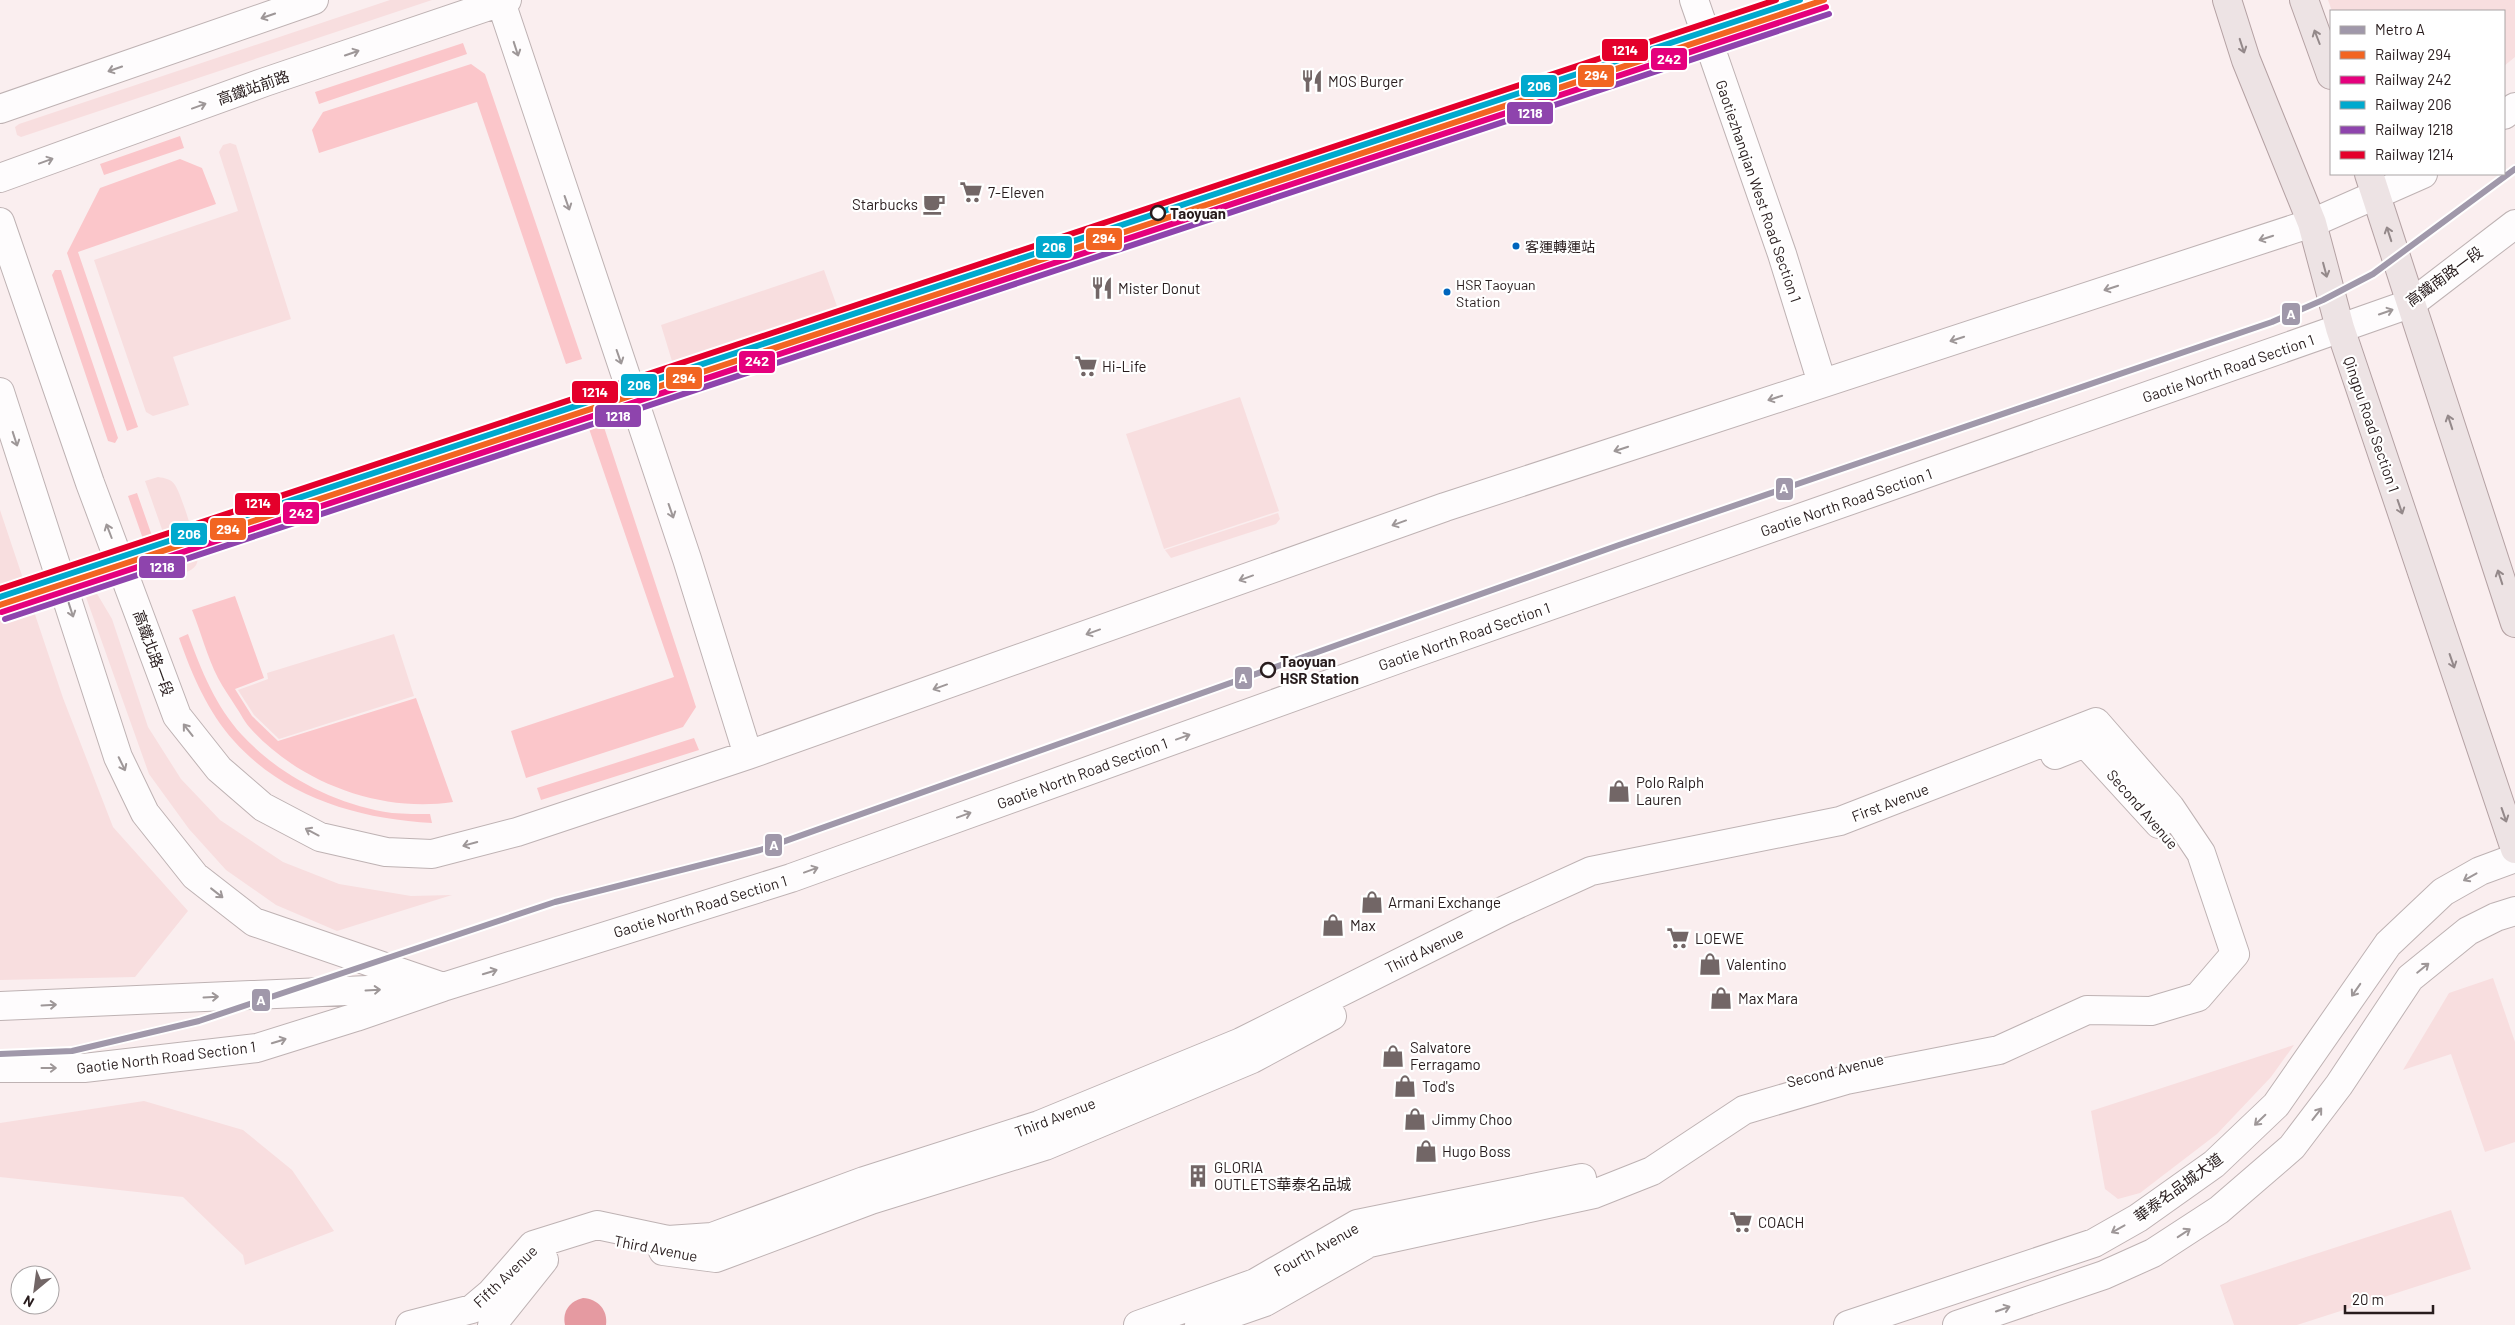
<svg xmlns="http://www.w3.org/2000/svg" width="2515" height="1325" viewBox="0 0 2515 1325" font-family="Barlow,'Noto Sans TC',sans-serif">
  <rect width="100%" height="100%" fill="#faeeef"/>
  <!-- green -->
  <path fill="#f8dedf" d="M390 0H432L21 137 17 135 15 127 19 124Z
    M2328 0H2515V57L2504 66V11H2332Z
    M230 143 236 145 291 319 173 357 189 405 153 416 146 412 94 260 238 211 219 152 223 145Z
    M824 270 848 337 682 394 661 325Z
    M1240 397 1279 511 1164 549 1126 434Z
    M158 477C165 478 171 479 175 485 181 493 201 555 197 563 194 571 185 572 178 575L145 481Z
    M0 510 63 698 113 827 188 911 135 977 0 980Z
    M1278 513 1280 519 1276 524 1171 558 1165 550Z
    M80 565 112 619 148 727 181 779 220 820 283 862 339 884 411 896 452 895 337 931 276 905 226 870 189 829 149 774 82 586Z
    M394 634 414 696 279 739 254 715 238 690 268 679 267 673Z
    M2493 978 2515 1042V1142L2485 1152 2451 1054 2403 1070 2449 993Z
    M2294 1045 2271 1077 2217 1134 2140 1193 2118 1199 2105 1189 2091 1111Z
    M144 1101 243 1130 292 1170 334 1231 245 1265 243 1255 183 1197 0 1177V1123Z
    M2451 1210 2471 1269 2297 1325H2234L2220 1285Z"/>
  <!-- forest -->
  <path fill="#fbc6ca" d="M463 43 467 54 319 104 315 92Z
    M471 64 485 74 582 359 566 364 477 102 319 153 312 130 323 112Z
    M180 136 184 148 104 175 100 164Z
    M180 159 202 168 216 204 78 252 138 427 127 431 67 253 100 188Z
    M55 270H61L118 438 115 443 108 441 52 275Z
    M600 415 696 707 683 727 526 778 511 731 674 677 586 420Z
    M137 493 166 576 157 579 128 496Z
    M235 596 264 678 235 689 252 716 278 741 416 698 453 802C381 813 300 783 251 729 245 723 241 714 236 707 230 697 223 688 218 678 207 657 201 632 192 610Z
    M188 634C201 670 216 707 242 735 280 776 336 805 392 813 405 814 418 814 430 814L432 823C359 819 285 798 234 741 208 712 192 675 179 638Z
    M694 738 699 750 541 800 537 788Z"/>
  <!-- water -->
  <path fill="#e59aa1" d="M583 1298C598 1299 608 1310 606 1325H565C562 1311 570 1301 583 1298Z"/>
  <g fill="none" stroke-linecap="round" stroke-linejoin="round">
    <defs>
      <path id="minor" d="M1694 0 1782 254 1822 383
        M501 2 687 559 748 755
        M0 109 314 0
        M2504 115 2515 107
        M0 178 265 82 507 0
        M0 222 90 483 177 716 219 769 263 807 320 837 386 852 432 854 517 832 748 755 1445 507 2312 223 2423 174
        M0 392 118 757 145 813 195 876 254 922 443 987
        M2055 755 2085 743 2159 824
        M0 1006 413 988
        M0 1068H84L257 1048 356 1017 443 987 791 878 1404 657 2412 303 2515 224
        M663 1251 716 1258 871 1200 1045 1146 1252 1059 1332 1016
        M410 1325 472 1309 491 1293 533 1245 597 1225 668 1240 712 1237 864 1181 1039 1125 1241 1042 1505 910 1591 871 1840 821 2096 722 2170 807 2201 853 2235 954 2198 997 2151 1011 2087 1010 1999 1050 1846 1080 1744 1110 1652 1171 1594 1194 1369 1243 1265 1302 1199 1325
        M492 1325 544 1260
        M1138 1325 1255 1283 1357 1224 1582 1178
        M1848 1325 2094 1243 2138 1218 2214 1164 2276 1105 2388 944 2443 892 2480 871 2515 858
        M1957 1325 2104 1275 2153 1253 2219 1210 2292 1147 2339 1085 2410 978 2468 931 2496 917 2515 911"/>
      <path id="major" d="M2227 0 2246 60 2312 223 2340 328 2515 849
        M2304 0 2331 75
        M2369 174 2515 623"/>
    </defs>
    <!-- minor casing -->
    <use href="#minor" stroke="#beb2b3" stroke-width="30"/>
    <!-- major casing -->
    <use href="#major" stroke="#b4a1a3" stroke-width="30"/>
    <!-- minor -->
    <use href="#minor" stroke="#fefcfd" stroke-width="28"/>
    <!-- major -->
    <use href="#major" stroke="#ede3e4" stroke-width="28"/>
    <defs>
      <path id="rail-1" d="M0 605 1824 0"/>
      <path id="rail-2" d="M2 612 1826 7"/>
      <path id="rail-3" d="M0 597 1800 0"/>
      <path id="rail-4" d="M5 619 1829 14"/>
      <path id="rail-5" d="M0 589 1776 0"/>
    </defs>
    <!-- rail-1 casing -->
    <use href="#rail-1" stroke="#fff" stroke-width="10"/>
    <!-- rail-2 casing -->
    <use href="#rail-2" stroke="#fff" stroke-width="10"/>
    <!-- rail-3 casing -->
    <use href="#rail-3" stroke="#fff" stroke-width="10"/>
    <!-- rail-4 casing -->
    <use href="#rail-4" stroke="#fff" stroke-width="10"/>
    <!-- rail-5 casing -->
    <use href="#rail-5" stroke="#fff" stroke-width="10"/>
    <!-- rail-1 -->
    <use href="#rail-1" stroke="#f26522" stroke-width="6"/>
    <!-- rail-2 -->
    <use href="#rail-2" stroke="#e5007d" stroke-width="6"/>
    <!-- rail-3 -->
    <use href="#rail-3" stroke="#00a9ce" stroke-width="6"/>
    <!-- rail-4 -->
    <use href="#rail-4" stroke="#8e44ad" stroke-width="6"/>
    <!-- rail-5 -->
    <use href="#rail-5" stroke="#e4002b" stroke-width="6"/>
    <defs>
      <path id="metro-1" d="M0 1054 72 1051 199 1021 555 902 760 850 1619 545 2272 322 2323 300 2373 274 2515 169"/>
    </defs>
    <!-- metro-1 casing -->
    <use href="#metro-1" stroke="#fff" stroke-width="10"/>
    <!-- metro-1 -->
    <use href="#metro-1" stroke="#a098aa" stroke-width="6"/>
  </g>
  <!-- one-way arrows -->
  <defs><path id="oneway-shaft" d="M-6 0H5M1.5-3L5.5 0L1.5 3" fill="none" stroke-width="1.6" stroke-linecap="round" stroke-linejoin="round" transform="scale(1.25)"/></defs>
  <g stroke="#9e9798">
    <use href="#oneway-shaft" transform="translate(268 16) rotate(161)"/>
    <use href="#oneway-shaft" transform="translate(516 49) rotate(72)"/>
    <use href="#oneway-shaft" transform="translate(352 53) rotate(-19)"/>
    <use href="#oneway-shaft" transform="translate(115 69) rotate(161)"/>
    <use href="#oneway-shaft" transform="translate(199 106) rotate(-20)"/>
    <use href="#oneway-shaft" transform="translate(46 161) rotate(-20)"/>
    <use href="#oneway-shaft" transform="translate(567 203) rotate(71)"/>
    <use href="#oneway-shaft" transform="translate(2266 238) rotate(162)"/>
    <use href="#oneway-shaft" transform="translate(2111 288) rotate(162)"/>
    <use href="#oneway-shaft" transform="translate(2386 312) rotate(-19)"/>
    <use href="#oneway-shaft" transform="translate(1957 339) rotate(162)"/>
    <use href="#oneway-shaft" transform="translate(619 357) rotate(71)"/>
    <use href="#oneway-shaft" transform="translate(1775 398) rotate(162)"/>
    <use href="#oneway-shaft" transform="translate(15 439) rotate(72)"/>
    <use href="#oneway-shaft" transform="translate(1621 449) rotate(162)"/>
    <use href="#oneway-shaft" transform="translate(671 511) rotate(71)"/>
    <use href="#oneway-shaft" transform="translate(1399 523) rotate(160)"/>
    <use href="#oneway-shaft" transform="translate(109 531) rotate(-111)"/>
    <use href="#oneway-shaft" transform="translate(1246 578) rotate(160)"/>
    <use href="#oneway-shaft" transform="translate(71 610) rotate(72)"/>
    <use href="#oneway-shaft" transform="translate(1093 632) rotate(160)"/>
    <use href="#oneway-shaft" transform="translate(940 687) rotate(160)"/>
    <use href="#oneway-shaft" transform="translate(188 730) rotate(-128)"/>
    <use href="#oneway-shaft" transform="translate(1183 737) rotate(-20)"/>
    <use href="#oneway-shaft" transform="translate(122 764) rotate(64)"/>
    <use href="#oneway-shaft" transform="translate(964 815) rotate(-20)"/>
    <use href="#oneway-shaft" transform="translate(312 832) rotate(-152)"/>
    <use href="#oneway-shaft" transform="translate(470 844) rotate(165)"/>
    <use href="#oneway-shaft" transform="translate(811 870) rotate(-20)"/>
    <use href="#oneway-shaft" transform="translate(2470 877) rotate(151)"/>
    <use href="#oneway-shaft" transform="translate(217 893) rotate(38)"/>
    <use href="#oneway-shaft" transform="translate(2423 968) rotate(-39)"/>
    <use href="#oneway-shaft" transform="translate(490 972) rotate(-17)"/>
    <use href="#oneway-shaft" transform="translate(373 990) rotate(-3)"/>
    <use href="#oneway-shaft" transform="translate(2356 990) rotate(125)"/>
    <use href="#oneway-shaft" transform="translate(211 997) rotate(-3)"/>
    <use href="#oneway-shaft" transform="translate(49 1005) rotate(-3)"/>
    <use href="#oneway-shaft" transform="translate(279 1041) rotate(-17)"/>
    <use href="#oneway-shaft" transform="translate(49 1068)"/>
    <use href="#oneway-shaft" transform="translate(2317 1114) rotate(-52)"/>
    <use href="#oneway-shaft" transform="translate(2260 1120) rotate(136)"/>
    <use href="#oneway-shaft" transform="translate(2118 1229) rotate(151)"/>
    <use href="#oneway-shaft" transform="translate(2184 1233) rotate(-33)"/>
    <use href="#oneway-shaft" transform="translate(2003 1309) rotate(-19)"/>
  </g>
  <g stroke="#94898a">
    <use href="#oneway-shaft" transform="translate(2317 37) rotate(-111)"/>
    <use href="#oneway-shaft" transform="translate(2242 46) rotate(72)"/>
    <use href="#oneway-shaft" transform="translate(2389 234) rotate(-108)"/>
    <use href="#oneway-shaft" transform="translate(2325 270) rotate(75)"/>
    <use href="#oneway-shaft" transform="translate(2450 422) rotate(-108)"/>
    <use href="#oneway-shaft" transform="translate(2400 507) rotate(71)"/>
    <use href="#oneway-shaft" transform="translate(2500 577) rotate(-108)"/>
    <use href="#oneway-shaft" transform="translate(2452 661) rotate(71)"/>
    <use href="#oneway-shaft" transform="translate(2504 815) rotate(71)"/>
  </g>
  <!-- icons -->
  <defs>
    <symbol id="restaurant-bare" viewBox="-9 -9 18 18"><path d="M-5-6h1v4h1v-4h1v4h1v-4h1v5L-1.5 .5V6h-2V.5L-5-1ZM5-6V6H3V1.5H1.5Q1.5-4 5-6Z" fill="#726666" stroke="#fff" stroke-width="2.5" paint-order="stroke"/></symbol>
    <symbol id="supermarket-bare" viewBox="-9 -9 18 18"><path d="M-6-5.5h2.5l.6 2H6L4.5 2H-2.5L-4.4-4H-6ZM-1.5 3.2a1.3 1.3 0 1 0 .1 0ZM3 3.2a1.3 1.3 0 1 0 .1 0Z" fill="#726666" stroke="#fff" stroke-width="2.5" paint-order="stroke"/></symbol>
    <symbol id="cafe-bare" viewBox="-9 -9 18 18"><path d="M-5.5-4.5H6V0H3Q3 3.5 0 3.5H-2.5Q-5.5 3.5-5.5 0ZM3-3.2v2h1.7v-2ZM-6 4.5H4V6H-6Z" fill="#726666" stroke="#fff" stroke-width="2.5" paint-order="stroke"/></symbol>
    <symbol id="shop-bare" viewBox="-9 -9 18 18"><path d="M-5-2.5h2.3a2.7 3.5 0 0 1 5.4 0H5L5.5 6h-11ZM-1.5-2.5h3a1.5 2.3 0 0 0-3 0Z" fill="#726666" stroke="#fff" stroke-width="2.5" paint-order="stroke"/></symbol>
    <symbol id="building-bare" viewBox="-9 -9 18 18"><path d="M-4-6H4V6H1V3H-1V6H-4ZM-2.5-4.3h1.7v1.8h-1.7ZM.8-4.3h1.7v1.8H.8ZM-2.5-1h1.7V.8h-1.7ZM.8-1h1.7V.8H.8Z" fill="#726666" stroke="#fff" stroke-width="2.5" paint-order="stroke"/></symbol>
  </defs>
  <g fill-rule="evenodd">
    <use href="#restaurant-bare" x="1296" y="65" width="32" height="32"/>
    <use href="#supermarket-bare" x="955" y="176" width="32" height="32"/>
    <use href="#cafe-bare" x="918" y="188" width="32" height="32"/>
    <use href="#restaurant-bare" x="1086" y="272" width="32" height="32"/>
    <use href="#supermarket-bare" x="1070" y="350" width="32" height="32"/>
    <use href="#shop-bare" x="1603" y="775" width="32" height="32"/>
    <use href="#shop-bare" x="1356" y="886" width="32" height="32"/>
    <use href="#shop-bare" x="1317" y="909" width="32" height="32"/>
    <use href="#supermarket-bare" x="1662" y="922" width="32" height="32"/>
    <use href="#shop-bare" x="1694" y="948" width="32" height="32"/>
    <use href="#shop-bare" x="1705" y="982" width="32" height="32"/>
    <use href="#shop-bare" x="1377" y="1040" width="32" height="32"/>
    <use href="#shop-bare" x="1389" y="1070" width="32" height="32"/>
    <use href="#shop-bare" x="1399" y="1103" width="32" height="32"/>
    <use href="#shop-bare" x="1410" y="1135" width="32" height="32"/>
    <use href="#building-bare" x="1182" y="1160" width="32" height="32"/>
    <use href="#supermarket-bare" x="1725" y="1206" width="32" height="32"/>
  </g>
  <!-- markers -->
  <g fill="#fff" stroke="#281c1d" stroke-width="2.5">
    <circle cx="1158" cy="213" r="7"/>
    <circle cx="1268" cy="670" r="7"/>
  </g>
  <g fill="#0065bd" stroke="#fff" stroke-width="2">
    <circle cx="1516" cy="246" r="4.5"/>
    <circle cx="1447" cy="292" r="4.5"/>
  </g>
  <g text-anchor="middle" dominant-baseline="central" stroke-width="4.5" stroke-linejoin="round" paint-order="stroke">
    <!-- bus labels -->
    <g font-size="14" fill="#281c1d" stroke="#fff" text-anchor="start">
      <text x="1525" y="246">客運轉運站</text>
      <text x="1456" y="284">HSR Taoyuan<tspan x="1456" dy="17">Station</tspan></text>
    </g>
    <!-- poi labels -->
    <g font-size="15" fill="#281c1d" stroke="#fff" text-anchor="start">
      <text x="1328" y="81">MOS Burger</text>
      <text x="988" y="192">7-Eleven</text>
      <text x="918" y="204" text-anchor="end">Starbucks</text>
      <text x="1118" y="288">Mister Donut</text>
      <text x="1102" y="366">Hi-Life</text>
      <text x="1636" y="782">Polo Ralph<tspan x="1636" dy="17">Lauren</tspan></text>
      <text x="1388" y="902">Armani Exchange</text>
      <text x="1350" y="925">Max</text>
      <text x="1695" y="938">LOEWE</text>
      <text x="1726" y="964">Valentino</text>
      <text x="1738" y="998">Max Mara</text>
      <text x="1410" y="1047">Salvatore<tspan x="1410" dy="17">Ferragamo</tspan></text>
      <text x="1422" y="1086">Tod's</text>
      <text x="1432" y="1119">Jimmy Choo</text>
      <text x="1442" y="1151">Hugo Boss</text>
      <text x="1214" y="1167">GLORIA<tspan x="1214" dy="17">OUTLETS華泰名品城</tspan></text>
      <text x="1758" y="1222">COACH</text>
    </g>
    <!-- street labels -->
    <g font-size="15" fill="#281c1d" stroke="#fff">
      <text transform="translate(253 87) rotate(-19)">高鐵站前路</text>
      <text transform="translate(1759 191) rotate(71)">Gaotiezhanqian West Road Section 1</text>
      <text transform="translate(2444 276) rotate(-36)">高鐵南路一段</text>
      <text transform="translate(2228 368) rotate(-19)">Gaotie North Road Section 1</text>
      <text transform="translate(2372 424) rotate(71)">Qingpu Road Section 1</text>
      <text transform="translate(1846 502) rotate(-19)">Gaotie North Road Section 1</text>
      <text transform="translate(1464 636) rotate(-19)">Gaotie North Road Section 1</text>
      <text transform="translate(154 653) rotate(70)">高鐵北路一段</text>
      <text transform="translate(1082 773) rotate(-20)">Gaotie North Road Section 1</text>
      <text transform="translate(1890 802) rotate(-21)">First Avenue</text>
      <text transform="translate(2143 809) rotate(49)">Second Avenue</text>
      <text transform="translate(700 906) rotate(-17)">Gaotie North Road Section 1</text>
      <text transform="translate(1424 950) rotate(-26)">Third Avenue</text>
      <text transform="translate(166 1057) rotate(-7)">Gaotie North Road Section 1</text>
      <text transform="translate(1835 1070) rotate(-14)">Second Avenue</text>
      <text transform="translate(1055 1117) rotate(-21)">Third Avenue</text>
      <text transform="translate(2178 1187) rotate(-36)">華泰名品城大道</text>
      <text transform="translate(656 1248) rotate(11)">Third Avenue</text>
      <text transform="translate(1316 1249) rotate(-29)">Fourth Avenue</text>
      <text transform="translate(505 1276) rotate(-44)">Fifth Avenue</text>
    </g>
    <!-- stop labels -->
    <g font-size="15" font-weight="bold" fill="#281c1d" stroke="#fff" text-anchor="start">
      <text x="1170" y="213">Taoyuan</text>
      <text x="1280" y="661">Taoyuan<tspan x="1280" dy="17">HSR Station</tspan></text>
    </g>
  </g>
  <g stroke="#fff" stroke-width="2">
    <rect x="1601" y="38" width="48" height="24" rx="5" fill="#e4002b"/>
    <rect x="1650" y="47" width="38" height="24" rx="5" fill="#e5007d"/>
    <rect x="1577" y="64" width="38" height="24" rx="5" fill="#f26522"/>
    <rect x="1520" y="74" width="38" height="24" rx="5" fill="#00a9ce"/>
    <rect x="1506" y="101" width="48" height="24" rx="5" fill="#8e44ad"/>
    <rect x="1085" y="227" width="38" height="24" rx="5" fill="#f26522"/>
    <rect x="1035" y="235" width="38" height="24" rx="5" fill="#00a9ce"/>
    <rect x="2281" y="302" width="20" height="24" rx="5" fill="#a098aa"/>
    <rect x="738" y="350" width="38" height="24" rx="5" fill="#e5007d"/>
    <rect x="665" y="366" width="38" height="24" rx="5" fill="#f26522"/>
    <rect x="620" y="373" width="38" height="24" rx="5" fill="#00a9ce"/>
    <rect x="571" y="380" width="48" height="24" rx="5" fill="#e4002b"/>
    <rect x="594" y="404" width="48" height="24" rx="5" fill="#8e44ad"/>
    <rect x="1775" y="477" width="19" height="24" rx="5" fill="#a098aa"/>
    <rect x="234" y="492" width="47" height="24" rx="5" fill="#e4002b"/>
    <rect x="282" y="501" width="38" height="24" rx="5" fill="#e5007d"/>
    <rect x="209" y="517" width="38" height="24" rx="5" fill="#f26522"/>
    <rect x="170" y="522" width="38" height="24" rx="5" fill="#00a9ce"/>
    <rect x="138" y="555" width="48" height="24" rx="5" fill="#8e44ad"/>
    <rect x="1234" y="666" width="19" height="24" rx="5" fill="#a098aa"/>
    <rect x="764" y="833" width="19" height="24" rx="5" fill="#a098aa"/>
    <rect x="251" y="988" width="20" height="24" rx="5" fill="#a098aa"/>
  </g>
  <g font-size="14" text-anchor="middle" font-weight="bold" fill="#fff">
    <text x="1625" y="55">1214</text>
    <text x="1669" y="64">242</text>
    <text x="1596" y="80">294</text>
    <text x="1539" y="91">206</text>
    <text x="1530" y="118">1218</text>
    <text x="1104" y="243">294</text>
    <text x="1054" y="252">206</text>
    <text x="2291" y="319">A</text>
    <text x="757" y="366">242</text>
    <text x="684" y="383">294</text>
    <text x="639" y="390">206</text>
    <text x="595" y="397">1214</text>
    <text x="618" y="421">1218</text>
    <text x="1784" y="493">A</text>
    <text x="258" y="508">1214</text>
    <text x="301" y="518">242</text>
    <text x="228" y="534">294</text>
    <text x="189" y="539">206</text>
    <text x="162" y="572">1218</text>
    <text x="1243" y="683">A</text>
    <text x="774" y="850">A</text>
    <text x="261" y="1005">A</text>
  </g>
  <!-- legend -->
  <rect x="2330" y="10" width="175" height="165" fill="#ffffff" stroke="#a9a4a5"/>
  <rect x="2340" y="26" width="25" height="8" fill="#a098aa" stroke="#a9a4a5"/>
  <text x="2375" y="35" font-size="15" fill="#281c1d">Metro A</text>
  <rect x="2340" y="51" width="25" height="8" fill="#f26522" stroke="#a9a4a5"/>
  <text x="2375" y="60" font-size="15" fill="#281c1d">Railway 294</text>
  <rect x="2340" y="76" width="25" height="8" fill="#e5007d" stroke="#a9a4a5"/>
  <text x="2375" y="85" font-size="15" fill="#281c1d">Railway 242</text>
  <rect x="2340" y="101" width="25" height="8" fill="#00a9ce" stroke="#a9a4a5"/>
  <text x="2375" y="110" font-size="15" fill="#281c1d">Railway 206</text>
  <rect x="2340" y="126" width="25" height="8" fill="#8e44ad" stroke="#a9a4a5"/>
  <text x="2375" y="135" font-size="15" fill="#281c1d">Railway 1218</text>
  <rect x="2340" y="151" width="25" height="8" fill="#e4002b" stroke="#a9a4a5"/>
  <text x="2375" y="160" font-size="15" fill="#281c1d">Railway 1214</text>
  <!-- north arrow -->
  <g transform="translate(35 1290) rotate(209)"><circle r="24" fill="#ffffff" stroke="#a9a4a5"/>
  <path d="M0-4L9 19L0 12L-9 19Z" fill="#726666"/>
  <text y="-8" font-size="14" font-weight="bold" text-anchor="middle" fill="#281c1d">N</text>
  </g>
  <!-- scale -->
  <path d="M2345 1305v8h88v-8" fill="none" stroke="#281c1d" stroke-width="2.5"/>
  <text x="2352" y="1305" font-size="15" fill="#281c1d" stroke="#ffffff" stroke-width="4" paint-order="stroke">20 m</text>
</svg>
